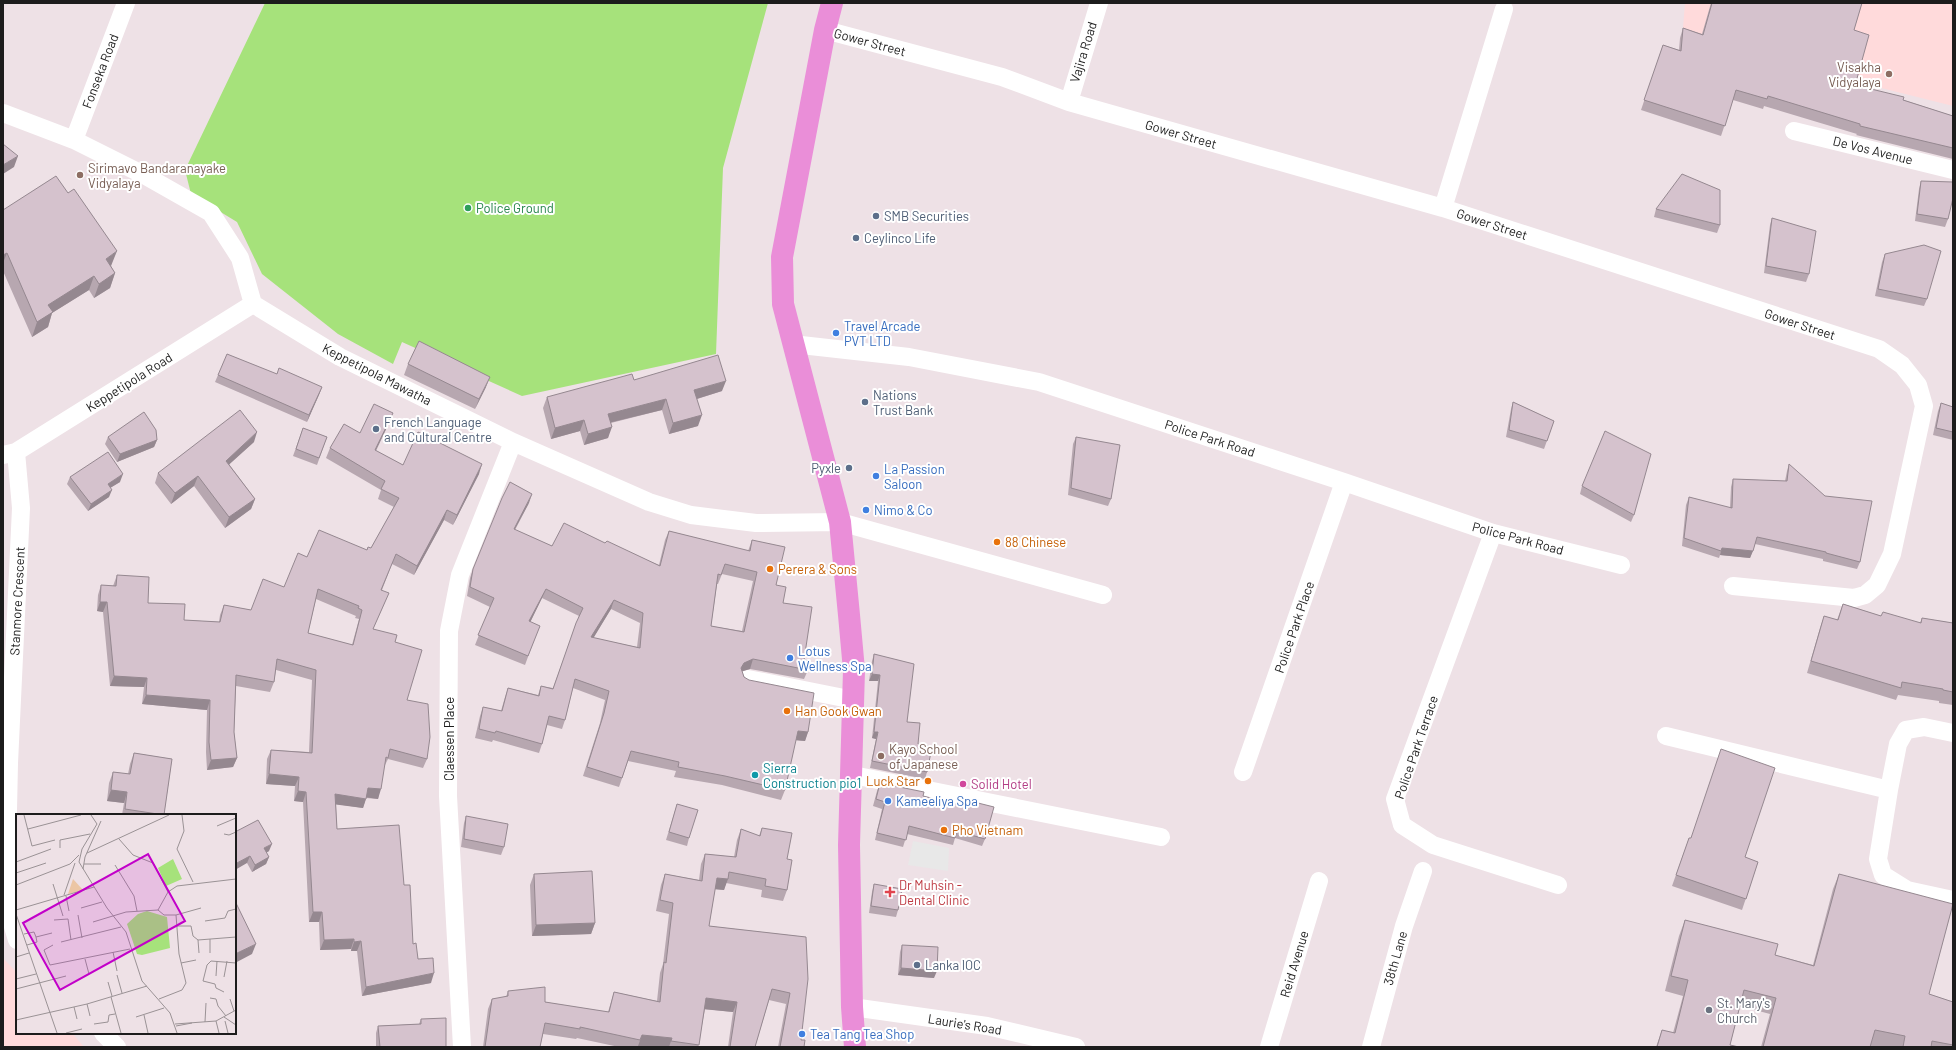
<svg xmlns="http://www.w3.org/2000/svg" width="1956" height="1050" viewBox="0 0 1956 1050" font-family="Barlow,sans-serif">
  <rect width="100%" height="100%" fill="#eee1e6"/>
  <!-- education -->
  <path fill="#ffdadb" d="M1685 3H1953V106L1695 41 1683 28Z
    M3 958 17 973V1033H72L84 1047H3Z"/>
  <!-- pitch -->
  <path fill="#a6e27b" d="M265 3H768L723 168 716 354 522 396 402 342 393 364 338 334 262 274 237 222 191 194 185 170Z"/>
  <!-- parking -->
  <path fill="#e8e8e8" d="M913 841 949 848 948 871 908 865Z"/>
  <g fill="none" stroke-linecap="round" stroke-linejoin="round">
    <!-- minor -->
    <path stroke="#fff" stroke-width="18" d="M825 30 1002 77 1069 102 1443 208 1879 349 1902 365 1918 385 1924 406 1892 554 1877 585 1865 595 1854 598 1733 586
      M1069 102 1099 3
      M3 113 74 140 144 175 211 213 240 258 253 304 340 357 513 442 649 502 691 515 756 523 840 522 1103 595
      M1794 131 1953 170
      M74 140 126 3
      M1443 208 1504 9
      M792 344 909 357 1039 382 1344 482 1493 533 1621 565
      M16 452 21 508 9 763 6 903 17 940
      M3 455 16 452 253 304
      M1493 533 1395 799 1402 825 1433 845 1558 885
      M748 679 854 700
      M1953 733 1924 727 1906 730 1898 744 1889 790 1878 859 1883 875 1907 890 1953 900
      M1666 736 1889 790
      M1243 772 1344 482
      M853 775 1161 837
      M852 1007 987 1026 1076 1047
      M103 1033 117 1047
      M462 1047 448 796 449 631 460 575 513 442
      M1269 1047 1319 881
      M1371 1047 1404 926 1423 871"/>
    <!-- trunk -->
    <path stroke="#ea8ed8" stroke-width="22" d="M832 3 825 30 782 257 783 304 840 522 849 615 854 670 849 845 852 1007 855 1047"/>
  </g>
  <!-- wall -->
  <path fill="#b7a7b0" fill-rule="evenodd" d="M1711 3H1862L1854 30 1856 82 1867 88 1953 116V159L1856 135 1857 134 1764 106 1763 109 1733 100 1721 136 1641 110 1663 45 1679 50 1680 38 1683 28 1702 34Z
    M1921 181 1948 219 1945 227 1915 221 1919 189Z
    M1656 209 1720 225 1717 233 1654 217Z
    M3 210 111 266 115 273 110 288 94 298 89 290 52 313 48 327 32 337 3 271Z
    M1772 218 1809 274 1806 282 1764 273 1770 225Z
    M1885 254 1927 299 1924 306 1875 296 1882 262Z
    M408 364 486 387 475 409 404 375Z
    M277 374 322 387 307 422 215 382 218 375Z
    M634 380 722 391 697 399 698 426 669 434 662 410 611 423 608 438 584 445 580 431 551 439 543 408 547 397Z
    M1513 402 1554 421 1544 449 1506 437 1511 409Z
    M1941 403 1953 407V440L1933 435 1938 411Z
    M389 423 376 451 403 465 479 474 453 525 444 520 414 575 392 564 382 590 385 602 373 629 395 642 407 700 427 759 423 768 388 759 384 767 378 799 366 798 363 808 336 804 337 829 404 885 413 944 418 959 431 983 362 996 357 951H351V949L320 950 319 922H309L303 802 294 801 295 786 266 784 267 759 271 750 309 752 312 680 276 670 274 682 270 692 236 686 234 732 237 758 233 767 207 770 206 752 207 710 142 704 144 687 110 686 103 612 97 611 98 595 101 585 113 586 117 575 148 603 184 620 219 622 220 615 224 605 251 610 284 587 307 557 367 550 371 548 394 507 378 499 381 490 326 458 330 448 360 433ZM316 599 356 616 355 618 359 619 352 645 308 633Z
    M303 428 327 437 317 465 293 456Z
    M108 437 157 440 154 447 117 462 105 444Z
    M1076 437 1111 499 1108 506 1068 495 1073 444Z
    M254 442 229 464 255 499 251 509 225 528 194 486 171 504 155 483 158 473Z
    M1789 464 1860 562 1857 569 1823 561V559L1755 544 1750 558 1720 555 1719 558 1682 546 1686 505 1689 497 1730 508 1731 487 1733 479 1785 481 1787 471Z
    M70 477 120 482 110 488 109 497 88 511 67 484Z
    M1582 486 1634 515 1631 522 1580 494Z
    M529 503 515 530 552 546 605 543 659 565 665 540 669 531 748 551 752 540 776 585 808 670 804 679 750 669 742 671 744 677 808 732 805 741 795 740 785 790 781 800 722 785 674 777 676 771 628 761 619 787 583 776 600 723 605 700 573 688 565 720 562 729 547 725 542 744 539 753 493 740 492 742 475 738 480 716 483 707 501 711 505 697 508 688 538 695 541 686 553 688 579 616 542 598 530 622 536 635 525 665 475 645 490 607 467 596 470 578 473 569ZM722 574 753 581 742 631 711 626 717 584H718ZM611 609 640 623 637 647 593 638Z
    M1843 604 1881 616 1920 623 1922 618 1953 623V705L1939 703V701L1898 695 1896 700 1807 673 1820 628 1824 616 1837 620Z
    M874 654 918 744 927 772 925 779 870 768 876 739 872 738 878 681H869L872 661Z
    M134 753 172 759 164 815H122L124 803 107 801 109 783 113 772 128 774 130 764Z
    M880 783 923 796 968 807 970 801 985 839 982 846 955 838 953 845 907 834 903 847 875 840 882 809 873 806 877 791Z
    M677 804 689 838 687 846 666 840Z
    M466 816 504 847 501 855 461 847 464 823Z
    M762 828 787 859V890L783 901 761 897 762 890 726 883 724 890 715 889 709 926 806 937 801 1040 804 1047H778L786 1004 769 1000 755 1047H728L733 1012 705 1009 698 1047H649L638 1046V1047H619L577 1038 576 1039 543 1034 540 1047H483L488 1009 492 999 506 997 508 991 545 1002 608 1012 614 992 657 1001 660 973 663 964 669 914 656 911 661 885 665 874 699 880 701 864 705 854 734 857 737 840 741 829 759 836Z
    M235 832 269 851 266 853 269 857 266 864 252 872 247 863Z
    M1689 838 1758 862 1742 910 1672 886Z
    M534 874 595 923 591 934 532 936 530 885Z
    M1839 874 1929 994 1953 1002V1047H1877L1871 1046 1870 1047H1761L1770 1014 1740 1006 1730 1045 1739 1047H1656L1662 1030 1673 1033 1683 996 1665 991 1679 936 1685 920 1775 955 1813 965 1833 889Z
    M874 884 898 910 896 917 869 913 872 892Z
    M902 945 934 978 898 975 900 952Z
    M421 1019 446 1047H376V1033L378 1026 419 1024Z"/>
  <!-- shaded-wall -->
  <path fill="#958890" d="M18 156 14 167 3 174V165Z
    M117 251 111 266 101 273 106 259Z
    M7 253 3 263V255Z
    M115 273 110 288 94 298 99 284Z
    M94 276 89 290 52 313 48 327 32 337 37 322 48 305Z
    M490 377 486 387 475 409 479 399Z
    M726 381 722 391 690 401 694 390Z
    M322 387 319 395 307 422 309 415Z
    M666 399 662 410 604 424 608 414Z
    M393 413 389 423 371 460 375 450Z
    M702 415 698 426 669 434 673 423Z
    M584 420 580 431 551 439 555 428Z
    M612 427 608 438 584 445 588 434Z
    M257 432 254 442 222 471 226 461Z
    M157 440 154 447 117 462 120 454Z
    M482 464 479 474 453 525 457 515Z
    M123 474 120 482 105 491 108 484Z
    M198 476 194 486 171 504 175 493Z
    M112 490 109 497 88 511 91 504Z
    M532 494 529 503 510 538 514 529Z
    M255 499 251 509 225 528 229 517Z
    M447 510 444 520 414 575 417 566Z
    M1722 548 1753 551 1750 558 1720 555Z
    M546 589 542 598 526 631 529 621Z
    M614 600 611 609 588 647 591 637Z
    M100 602H107L103 612 97 611Z
    M753 659 750 669 740 672 741 668 744 663Z
    M872 674 880 675 878 681H869Z
    M114 676 147 678 144 687 110 686Z
    M146 695 210 700 207 710 142 704Z
    M798 731 808 732 805 741 794 740Z
    M874 732H878L876 739 872 738Z
    M237 758 233 767 207 770 211 760Z
    M269 774 299 777 295 786 266 784Z
    M368 788 381 789 378 799 364 797Z
    M111 790 127 792 124 803 107 801Z
    M298 791 306 792 303 802 294 801Z
    M335 794 366 799 363 808 332 804Z
    M272 844 269 851 261 856 264 848Z
    M250 856 247 863 235 870V864Z
    M269 857 266 864 252 872 255 865Z
    M717 878 728 879 724 890 713 889Z
    M313 912H322L319 922H309Z
    M595 923 591 934 532 936 536 925Z
    M354 939 351 949 320 950 324 940Z
    M361 941 357 951H351L354 942Z
    M256 944 252 954 235 963V954Z
    M901 968 937 971 934 978 898 975Z
    M434 973 431 983 362 996 366 987Z
    M706 998 737 1002 733 1012 702 1009Z
    M642 1035 672 1038 669 1047H649L638 1046Z"/>
  <!-- building -->
  <path fill="#d5c2cd" stroke="#958890" fill-rule="evenodd" d="M1712 3H1862L1854 30 1869 35 1856 82 1868 85 1867 88 1904 97 1903 100 1953 116V148L1860 126V124L1768 96 1767 99 1736 90 1725 126 1644 100 1663 45 1681 51 1683 28 1703 35Z
    M3 144 18 156 3 165Z
    M1682 174 1720 190V225L1656 209Z
    M56 176 68 193 74 189 117 251 106 259 115 273 99 284 94 276 48 305 53 312 37 322 7 253 3 255V210Z
    M1921 181 1953 182V198L1948 219 1917 214Z
    M1772 218 1816 231 1809 274 1766 266Z
    M1924 245 1941 251 1927 299 1878 289 1885 254Z
    M419 341 490 377 479 399 408 364Z
    M227 354 277 374 279 368 322 387 309 415 218 375Z
    M718 355 726 381 694 390 702 415 673 423 666 399 608 414 612 427 588 434 584 420 555 428 547 397 632 374 634 380Z
    M1513 402 1554 421 1547 441 1509 430Z
    M1941 403 1953 407V432L1936 428Z
    M374 404 393 413 375 450 403 465 418 432 482 464 457 515 447 510 417 566 396 554 381 590 389 593 373 629 397 635 395 642 422 650 407 700 428 704 430 737 427 759 390 749 388 758 386 757 381 789 368 788 366 799 335 794 337 829 399 825 404 885H410L413 944 416 943 418 959 433 958 434 973 366 987 361 941 354 942V939L324 940 322 912H313L306 792 298 791 299 777 269 774 271 750 312 753 316 670 277 659 274 682 236 675 234 732 237 758 211 760 209 742 210 700 146 695 147 678 114 676 107 602H100L101 585 116 586 117 575 149 577 148 603 185 604 184 620 220 622 224 605 251 610 263 579 284 587 298 553 307 557 319 530 367 550 368 547 371 548 399 498 381 489 385 481 330 448 344 424 360 433ZM318 589 359 606 358 608 362 610 353 645 308 633Z
    M240 410 257 432 226 461 255 499 229 517 198 476 175 493 158 473Z
    M144 412 156 430 157 440 120 454 108 437Z
    M303 428 327 437 319 458 296 449Z
    M1605 431 1651 454 1634 515 1582 486Z
    M1076 437 1120 445 1111 499 1071 488Z
    M108 452 123 474 108 484 112 490 91 504 70 477Z
    M1789 464 1825 496 1872 501 1860 562 1826 553V552L1757 537 1753 551 1722 548 1721 551 1684 538 1689 497 1732 508 1733 479 1787 481Z
    M510 482 532 494 514 529 552 546 564 523 605 543 607 541 660 566 669 531 750 551 752 540 785 547 776 585 786 587 783 603 812 607 804 660 809 661 808 670 753 659 744 663 741 668 744 677 749 680 814 693 808 732 798 731 785 790 725 776 678 767 679 762 631 751 622 778 587 767 604 713 609 691 575 679 565 720 549 716 542 744 496 731 495 733 479 729 483 707 502 711 508 688 539 696 541 686 553 689 576 623 583 608 546 589 529 621 540 626 528 656 478 635 494 598 470 587 473 569 502 498ZM725 564 757 572 744 632 711 626 718 574 721 575ZM614 600 643 613 640 648 591 637Z
    M1843 604 1881 616 1883 612 1921 623 1922 618 1953 623V692L1943 690V689L1902 682 1901 688 1811 661 1824 616 1838 620Z
    M874 654 914 664 907 722 920 723 918 744 932 747 927 772 872 761 878 732H874L880 675 872 674Z
    M1721 749 1775 768 1745 857 1758 862 1746 899 1676 875 1689 838H1691Z
    M134 753 172 759 164 815 125 809 127 792 111 790 113 772 130 774Z
    M880 783 924 792 923 796 968 807 970 801 994 807 985 839 957 831 955 838 909 826 906 840 877 833 885 802 876 799Z
    M677 804 698 810 689 838 669 832Z
    M466 816 508 824 504 847 464 839Z
    M258 820 272 844 264 848 269 857 255 865 250 856 235 864V832Z
    M762 828 792 833 787 859 792 860 787 890 765 886 766 879 729 872 728 879 717 878 709 926 806 937 808 979 801 1040H805L804 1047H780L790 993 772 989 755 1047H730L737 1002 706 998 699 1045 671 1041 672 1038 642 1035 640 1040 580 1027V1029L545 1023 540 1047H485L492 999 508 996V991L545 987V1002L609 1012 614 992 660 1002 664 962 666 963 673 903 660 900 665 874 702 881 705 854 736 857 741 829 760 836Z
    M592 871 595 923 536 925 534 874Z
    M1839 874 1953 904 1929 994 1953 1002V1045L1932 1041 1931 1047H1903L1905 1036 1875 1030 1870 1047H1763L1776 998 1744 990 1730 1045 1739 1047H1657L1662 1030 1675 1033 1688 980 1671 976 1685 920 1778 944 1775 955 1814 966Z
    M874 884 902 889 898 910 871 906Z
    M235 901 256 944 235 954Z
    M902 945 938 947 937 971 901 968Z
    M446 1018V1047H380L378 1026 421 1024V1019Z"/>
  <!-- markers -->
  <g fill="#8d6e63" stroke="#fff" stroke-width="1.5">
    <circle cx="1889" cy="74" r="4"/>
    <circle cx="80" cy="175" r="4"/>
    <circle cx="881" cy="756" r="4"/>
  </g>
  <circle fill="#2e9e5b" stroke="#fff" stroke-width="1.5" cx="468" cy="208" r="4"/>
  <g fill="#5c6f8a" stroke="#fff" stroke-width="1.5">
    <circle cx="876" cy="216" r="4"/>
    <circle cx="856" cy="238" r="4"/>
    <circle cx="865" cy="402" r="4"/>
    <circle cx="376" cy="429" r="4"/>
    <circle cx="849" cy="468" r="4"/>
    <circle cx="917" cy="965" r="4"/>
  </g>
  <g fill="#3f7fe0" stroke="#fff" stroke-width="1.5">
    <circle cx="836" cy="333" r="4"/>
    <circle cx="876" cy="476" r="4"/>
    <circle cx="866" cy="510" r="4"/>
    <circle cx="790" cy="658" r="4"/>
    <circle cx="888" cy="801" r="4"/>
    <circle cx="802" cy="1034" r="4"/>
  </g>
  <g fill="#e8710a" stroke="#fff" stroke-width="1.5">
    <circle cx="997" cy="542" r="4"/>
    <circle cx="770" cy="569" r="4"/>
    <circle cx="787" cy="711" r="4"/>
    <circle cx="928" cy="781" r="4"/>
    <circle cx="944" cy="830" r="4"/>
  </g>
  <circle fill="#0f9aa8" stroke="#fff" stroke-width="1.5" cx="755" cy="775" r="4"/>
  <circle fill="#d1479c" stroke="#fff" stroke-width="1.5" cx="963" cy="784" r="4"/>
  <path fill="#e0444e" stroke="#fff" stroke-width="1.5" d="M888 886h4v4h4v4h-4v4h-4v-4h-4v-4h4z"/>
  <circle fill="#6b7280" stroke="#fff" stroke-width="1.5" cx="1709" cy="1010" r="4"/>
  <g text-anchor="middle" dominant-baseline="central" stroke-width="4" stroke-linejoin="round" paint-order="stroke">
    <!-- street labels -->
    <g font-size="13" fill="#1c1c1c" stroke="#fff">
      <text transform="translate(870 42) rotate(15)">Gower Street</text>
      <text transform="translate(1083 52) rotate(-73)">Vajira Road</text>
      <text transform="translate(100 71) rotate(-69)">Fonseka Road</text>
      <text transform="translate(1181 134) rotate(16)">Gower Street</text>
      <text transform="translate(1873 150) rotate(14)">De Vos Avenue</text>
      <text transform="translate(1492 224) rotate(18)">Gower Street</text>
      <text transform="translate(1800 324) rotate(18)">Gower Street</text>
      <text transform="translate(377 374) rotate(27)">Keppetipola Mawatha</text>
      <text transform="translate(129 382) rotate(-32)">Keppetipola Road</text>
      <text transform="translate(1210 438) rotate(18)">Police Park Road</text>
      <text transform="translate(1518 538) rotate(15)">Police Park Road</text>
      <text transform="translate(17 601) rotate(-87)">Stanmore Crescent</text>
      <text transform="translate(1294 627) rotate(-71)">Police Park Place</text>
      <text transform="translate(449 739) rotate(-90)">Claessen Place</text>
      <text transform="translate(1416 747) rotate(-71)">Police Park Terrace</text>
      <text transform="translate(1395 958) rotate(-74)">38th Lane</text>
      <text transform="translate(1294 964) rotate(-73)">Reid Avenue</text>
      <text transform="translate(965 1024) rotate(9)">Laurie's Road</text>
    </g>
    <!-- education labels -->
    <g font-size="13" fill="#785e54" stroke="#fff" text-anchor="start">
      <text x="1881" y="67" text-anchor="end">Visakha<tspan x="1881" dy="15">Vidyalaya</tspan></text>
      <text x="88" y="168">Sirimavo Bandaranayake<tspan x="88" dy="15">Vidyalaya</tspan></text>
      <text x="889" y="749">Kayo School<tspan x="889" dy="15">of Japanese</tspan></text>
    </g>
    <!-- leisure labels -->
    <g font-size="13" fill="#27864d" stroke="#fff" text-anchor="start">
      <text x="476" y="208">Police Ground</text>
    </g>
    <!-- service labels -->
    <g font-size="13" fill="#4e5e75" stroke="#fff" text-anchor="start">
      <text x="884" y="216">SMB Securities</text>
      <text x="864" y="238">Ceylinco Life</text>
      <text x="873" y="395">Nations<tspan x="873" dy="15">Trust Bank</tspan></text>
      <text x="384" y="422">French Language<tspan x="384" dy="15">and Cultural Centre</tspan></text>
      <text x="841" y="468" text-anchor="end">Pyxle</text>
      <text x="925" y="965">Lanka IOC</text>
    </g>
    <!-- shop labels -->
    <g font-size="13" fill="#366cbe" stroke="#fff" text-anchor="start">
      <text x="844" y="326">Travel Arcade<tspan x="844" dy="15">PVT LTD</tspan></text>
      <text x="884" y="469">La Passion<tspan x="884" dy="15">Saloon</tspan></text>
      <text x="874" y="510">Nimo &amp; Co</text>
      <text x="798" y="651">Lotus<tspan x="798" dy="15">Wellness Spa</tspan></text>
      <text x="896" y="801">Kameeliya Spa</text>
      <text x="810" y="1034">Tea Tang Tea Shop</text>
    </g>
    <!-- food labels -->
    <g font-size="13" fill="#c56008" stroke="#fff" text-anchor="start">
      <text x="1005" y="542">88 Chinese</text>
      <text x="778" y="569">Perera &amp; Sons</text>
      <text x="795" y="711">Han Gook Gwan</text>
      <text x="920" y="781" text-anchor="end">Luck Star</text>
      <text x="952" y="830">Pho Vietnam</text>
    </g>
    <!-- culture labels -->
    <g font-size="13" fill="#0d838f" stroke="#fff" text-anchor="start">
      <text x="763" y="768">Sierra<tspan x="763" dy="15">Construction pio1</tspan></text>
    </g>
    <!-- hotel labels -->
    <g font-size="13" fill="#b23c85" stroke="#fff" text-anchor="start">
      <text x="971" y="784">Solid Hotel</text>
    </g>
    <!-- health labels -->
    <g font-size="13" fill="#be3a42" stroke="#fff" text-anchor="start">
      <text x="899" y="885">Dr Muhsin -<tspan x="899" dy="15">Dental Clinic</tspan></text>
    </g>
    <!-- worship labels -->
    <g font-size="13" fill="#5b616d" stroke="#fff" text-anchor="start">
      <text x="1717" y="1003">St. Mary's<tspan x="1717" dy="15">Church</tspan></text>
    </g>
  </g>
  <!-- overview -->
  <g transform="translate(16 814)">
    <rect width="220" height="220" fill="#eee1e6"/>
    <path d="M57 65 67 76 52 80Z" fill="#ecc6a4"/>
    <path d="M157 45 166 65 150 72 142 54ZM131 97 151 103 154 134 126 141 121 140 111 110 122 100Z" fill="#a6e27b"/>
    <path fill="none" stroke="#9a9295" stroke-width="1" d="M8 1 16 32 39 26M75 1 81 10 66 35 63 48 91 94 110 118 126 167 154 199 161 219M166 1 168 17 161 35 177 68M201 12 220 4M12 15 65 1M208 20 213 21 220 18M103 25 117 41 137 49 152 78M44 34V26L74 20M71 39 153 1M0 48 35 35M68 50H85M99 51 118 82 121 97M67 55 69 43 85 7M0 59 30 49M37 70 47 102M0 71 54 50 63 41M48 81 59 49M50 82 53 97M65 94 86 88M0 96 78 73M142 96 152 78 161 72 220 65M0 100 41 219M62 101 66 124M38 106 52 105 55 126M189 107 209 104 212 97 220 95M77 108 110 98 142 96 148 101H160L185 94M161 112H175L177 122 182 126 220 123M8 120 18 118 20 123 21 128 11 131M20 123 36 119M194 125V139M182 126 183 139M45 128 105 113M37 131 28 136 34 151 114 135M97 138 101 157M0 143 13 139M69 145 73 160M165 149 180 146M101 161 106 179M200 162 201 147M208 163 211 147M0 165 20 160M92 168 96 182M0 175 50 162M208 178 200 174 199 170 187 167 191 151 195 147 220 149M95 183 105 219M194 184 200 185 202 192 210 202M143 185 166 176 170 169 163 140 160 101M214 185 218 197M71 190 74 202M58 193 61 205M128 201 132 219M120 203 148 194M208 203 220 211M0 206 71 190 131 172M200 207 203 219M209 207 212 219M189 208 190 189M78 210 92 208 93 201 99 200M159 210 200 207 220 196M160 212 176 209M50 219 66 215"/>
    <path fill="#c200c9" fill-opacity="0.15" stroke="#c200c9" stroke-width="2" d="M132 40 169 107 44 176 7 109Z"/>
    <rect width="220" height="220" fill="none" stroke="#1c1c1c" stroke-width="2"/>
  </g>
  <!-- border -->
  <rect width="1956" height="1050" fill="none" stroke="#1c1c1c" stroke-width="8"/>
</svg>
